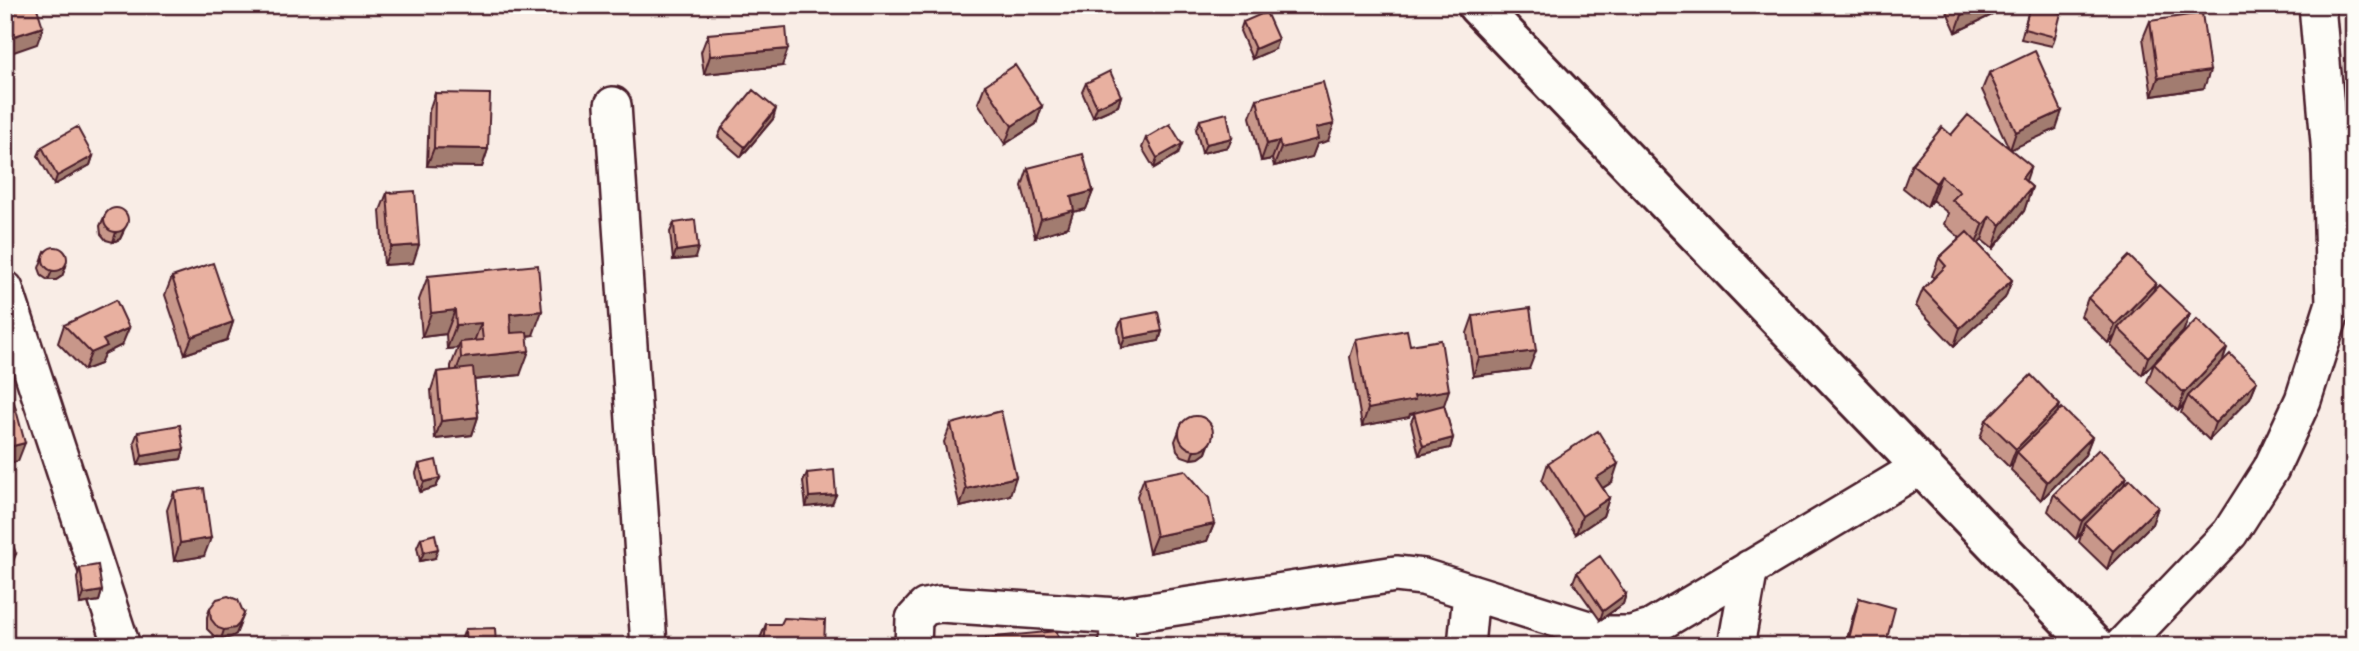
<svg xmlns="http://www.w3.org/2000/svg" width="2359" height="651" viewBox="0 0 2359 651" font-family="'Indie Flower',sans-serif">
  <rect width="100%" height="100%" fill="#f9ede6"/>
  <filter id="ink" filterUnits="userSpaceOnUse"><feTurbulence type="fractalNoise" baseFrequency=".0143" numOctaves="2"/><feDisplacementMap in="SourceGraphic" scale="14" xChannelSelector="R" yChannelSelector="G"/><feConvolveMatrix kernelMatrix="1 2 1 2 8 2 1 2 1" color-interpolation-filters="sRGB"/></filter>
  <g filter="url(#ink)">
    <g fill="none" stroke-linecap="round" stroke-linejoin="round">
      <defs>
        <path id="street" d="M613 105 649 646
          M5 289 122 646
          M1117 616 1118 646
          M913 646 914 619 925 607 940 604 1117 616 1396 574 1423 577 1604 634H1631L1651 628 1922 466
          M1466 646 1471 592
          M1736 646 1750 568
          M2122 646 2230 533 2271 469 2303 400 2334 303 2330 154 2317 5"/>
        <path id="secondary" d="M1477 5 2094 646"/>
      </defs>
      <!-- street casing -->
      <use href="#street" stroke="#4a1f2b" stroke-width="40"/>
      <!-- secondary casing -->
      <use href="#secondary" stroke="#4a1f2b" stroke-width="44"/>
      <!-- street -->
      <use href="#street" stroke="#fdfcf7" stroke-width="35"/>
      <!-- secondary -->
      <use href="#secondary" stroke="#fdfcf7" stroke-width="38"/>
    </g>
    <!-- wall -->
    <path fill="#c8978a" stroke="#4a1f2b" stroke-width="2" d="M1944 5H2013L1956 32Z
      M2030 6 2055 37 2052 46 2021 39Z
      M2150 21 2204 88 2152 96 2143 38Z
      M1243 22 1275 49 1252 59 1240 31Z
      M708 34 782 66 704 74 701 52Z
      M1989 73 2056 129 2010 149 2026 182 2032 187 2024 211 1993 249 1982 240 1978 244 2012 280 2005 298 1954 346 1916 306 1923 289 1934 278 1932 276 1939 258 1960 238 1944 224 1948 213 1932 200 1927 207 1903 188 1912 164 1951 135 2009 148 1982 90Z
      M1086 83 1121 96 1118 106 1093 117 1082 92Z
      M985 85 1042 106 1036 124 1005 144 978 103Z
      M435 93 488 149 482 167 427 166 429 111Z
      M1257 99 1328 141 1317 144 1312 157 1274 166 1272 159 1261 161 1250 117Z
      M773 119 741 157 718 137 722 128Z
      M1200 120 1232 138 1228 147 1202 153 1196 129Z
      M1146 138 1178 154 1154 168 1142 148Z
      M42 147 93 156 90 165 54 185 38 156Z
      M1028 168 1093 191 1086 209 1073 212 1068 227 1035 237 1022 186Z
      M387 193 413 263 384 265 380 211Z
      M104 217 123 233 120 239 113 242 106 240 101 234 100 226Z
      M674 223 695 258 673 260 670 232Z
      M45 251 66 266 62 276 56 280H48L42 276 39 268Z
      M428 276 533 335 527 336 520 375 474 380 478 417 472 435 435 439 431 390 437 372 451 371V366L458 348 447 349 446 334 422 337 419 300Z
      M172 277 233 322 227 340 185 354 165 295Z
      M2154 291 2190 314 2183 332 2142 375 2111 346 2115 336 2108 343 2081 316 2088 298Z
      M1473 316 1529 369 1473 376 1467 333Z
      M1122 319 1162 331 1159 341 1121 348 1118 328Z
      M64 325 122 345 104 354 100 364 84 370 58 343Z
      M1356 339 1410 345 1444 405 1453 438 1450 448 1419 455 1411 422 1415 413 1410 414 1409 417 1362 426 1350 357Z
      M2223 360 2257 381 2250 398 2209 440 2181 413 2185 403 2178 411 2147 382 2154 364Z
      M2058 412 2092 437 2085 455 2041 500 2011 470 2013 463 2009 467 1980 438 1986 420Z
      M1182 423 1213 435 1206 453 1199 458 1191 459 1182 456 1177 450 1175 441Z
      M951 424 1010 495 960 507 944 442Z
      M138 432 184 449 181 459 138 465 134 442Z
      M1548 463 1612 482 1603 488 1609 498 1603 516 1576 534 1542 481Z
      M419 464 440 478 436 487 420 492 416 473Z
      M807 473 832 504 806 507 803 482Z
      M1144 478 1214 524 1207 541 1149 553 1137 496Z
      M2123 486 2158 507 2152 524 2107 569 2079 542 2082 532 2076 539 2048 511 2054 494Z
      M174 492 204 556 174 561 167 510Z
      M421 538 435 558 420 561 417 547Z
      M80 568 102 591 99 601 80 604 77 578Z
      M1577 572 1626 594 1623 604 1600 620 1573 582Z
      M1859 598 1885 646H1845L1853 616Z
      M210 608 240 624 236 634 231 637 221 639 215 637 207 629V617Z
      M766 624 824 646H759V641Z
      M465 629 466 646H459Z"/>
    <!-- shaded-wall -->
    <path fill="#a27b70" stroke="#4a1f2b" stroke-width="2" d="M135 5H158L154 11 133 10Z
      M1982 5H2013L1956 32 1962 15Z
      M43 27 37 44 5 55V39Z
      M1278 39 1275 49 1252 59 1255 49Z
      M788 49 782 66 704 74 710 56Z
      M2210 71 2204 88 2152 96 2158 78Z
      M1121 96 1118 106 1093 117 1097 107Z
      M1042 106 1036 124 1005 144 1012 126Z
      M776 109 773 119 741 157 745 147Z
      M2062 111 2056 129 2010 150 2016 132Z
      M1334 124 1328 141 1317 144 1312 157 1274 166 1281 148 1316 128Z
      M1232 138 1228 147 1202 153 1206 144Z
      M1279 141 1272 159 1261 161 1267 144Z
      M1182 144 1178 154 1154 168 1157 158Z
      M434 148 488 149 482 167 427 166Z
      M93 156 90 165 54 185 57 176Z
      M2031 166 2023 190 2022 178Z
      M1941 176 1932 200 1927 207 1936 183Z
      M2032 187 2024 211 1993 249 2001 225Z
      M1093 191 1086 209 1073 212 1068 227 1035 237 1041 219 1071 197Z
      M1990 216 1982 240 1974 249 1983 225Z
      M127 223 120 239 113 242 116 232Z
      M419 245 413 263 384 265 391 247Z
      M698 248 695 258 673 260 676 251Z
      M66 266 62 276 56 280H48L52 271Z
      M2012 280 2005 298 1954 346 1960 328Z
      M2156 283 2150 301 2118 328 2115 336 2108 343 2115 325Z
      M455 310 446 334 422 337 431 313Z
      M542 311 533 335 501 338 510 314Z
      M2190 314 2183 332 2142 375 2148 357Z
      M233 322 227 340 185 354 192 337Z
      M481 323 472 347 460 342 458 348 447 349 456 325Z
      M129 328 122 345 104 354 100 364 84 370 91 353 103 340Z
      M1162 331 1159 341 1121 348 1125 338Z
      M2227 348 2221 366 2188 396 2185 403 2178 411 2184 393Z
      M529 351 520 375 452 382 461 358Z
      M1536 351 1529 369 1473 376 1479 358Z
      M2257 381 2250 398 2209 440 2215 423Z
      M1449 390 1443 408 1410 414 1409 417 1362 426 1368 409 1414 396Z
      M2060 405 2054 423 2017 452 2013 463 2009 467 2016 449Z
      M478 417 472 435 435 439 441 421Z
      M2092 437 2085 455 2041 500 2047 482Z
      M1453 438 1450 448 1419 455 1423 446Z
      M25 443 18 461 5 464V448Z
      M1209 443 1206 453 1199 458 1191 459 1194 450Z
      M184 449 181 459 138 465 142 456Z
      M1618 464 1612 482 1590 496 1596 478Z
      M1016 477 1010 495 960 507 966 489Z
      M2127 477 2120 495 2085 524 2082 532 2076 539 2082 521Z
      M440 478 436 487 420 492 424 482Z
      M836 495 832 504 806 507 809 497Z
      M1609 498 1603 516 1576 534 1582 516Z
      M2158 507 2152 524 2107 569 2113 551Z
      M1214 524 1207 541 1149 553 1156 536Z
      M211 538 204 556 174 561 180 543Z
      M438 549 435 558 420 561 424 552Z
      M16 554 9 572 5 573V558Z
      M102 591 99 601 80 604 84 594Z
      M1626 594 1623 604 1600 620 1603 611Z
      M244 614 236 634 231 637 221 639 224 630Z"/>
    <!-- building -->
    <path fill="#e8b0a0" stroke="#4a1f2b" stroke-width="2" d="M5 5H36L43 27 5 39Z
      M1958 5H1982L1962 15Z
      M2030 6 2061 13 2055 37 2024 29Z
      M1266 12 1278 39 1255 49 1243 22Z
      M2202 13 2210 71 2158 78 2150 21Z
      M786 27 788 49 710 56 708 34Z
      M2035 51 2062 111 2016 132 1989 73Z
      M1015 65 1042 106 1012 126 985 85Z
      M1110 71 1121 96 1097 107 1086 83Z
      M1323 82 1334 124 1316 128 1318 139 1281 148 1279 141 1267 144 1257 99Z
      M753 90 776 109 745 147 722 128Z
      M435 93 490 94 488 149 434 148Z
      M1227 113 1232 138 1206 144 1200 120Z
      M1968 115 2031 166 2022 178 2032 187 2001 225 1990 216 1983 225 1952 200 1960 192 1941 176 1936 183 1912 164 1942 127 1951 135Z
      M1170 124 1182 144 1157 158 1146 138Z
      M77 127 93 156 57 176 42 147Z
      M1083 154 1093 191 1071 197 1074 210 1041 219 1028 168Z
      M415 191 419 245 391 247 387 193Z
      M104 220a12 12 0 1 1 24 0a12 12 0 1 1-24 0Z
      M695 220 698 248 676 251 674 223Z
      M1967 232 2012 280 1960 328 1923 289 1946 266 1939 258Z
      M43 259a12 12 0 1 1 24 0a12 12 0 1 1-24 0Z
      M2129 256 2156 283 2115 325 2088 298Z
      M213 263 233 322 192 337 172 277Z
      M538 265 542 311 510 314 511 333 527 332 529 351 461 358 460 342 483 340 481 323 456 325 455 310 431 313 428 276Z
      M2159 285 2190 314 2148 357 2118 328Z
      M116 300 129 328 103 340 107 346 91 353 64 325Z
      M1530 308 1536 351 1479 358 1473 316Z
      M1158 312 1162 331 1125 338 1122 319Z
      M2197 319 2227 348 2184 393 2154 364Z
      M1407 330 1410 345 1441 340 1449 390 1414 396 1415 400 1368 409 1356 339Z
      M2230 354 2257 381 2215 423 2188 396Z
      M473 368 478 417 441 421 437 372Z
      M5 369 25 443 5 448Z
      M2031 375 2060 405 2016 449 1986 420Z
      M1444 405 1453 438 1423 446 1414 413Z
      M2062 408 2092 437 2047 482 2017 452Z
      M1001 411 1016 477 966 489 951 424Z
      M1179 433a17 17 0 1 1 34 0a17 17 0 1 1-34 0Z
      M180 425 184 449 142 456 138 432Z
      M1598 431 1618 464 1596 478 1609 498 1582 516 1548 463Z
      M2099 449 2127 477 2082 521 2054 494Z
      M436 460 440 478 424 482 419 464Z
      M834 470 836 495 809 497 807 473Z
      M1185 470 1209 498 1214 524 1156 536 1144 478Z
      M2130 479 2158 507 2113 551 2085 524Z
      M204 488 211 538 180 543 174 492Z
      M7 526 16 554 5 558V527Z
      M435 534 438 549 424 552 421 538Z
      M1600 556 1626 594 1603 611 1577 572Z
      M98 565 102 591 84 594 80 568Z
      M228 596 238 600 244 614 239 624 235 628 224 630 218 628 211 619 210 608 217 599Z
      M1859 598 1895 608 1885 646H1857L1848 643Z
      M784 618 825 620 824 646H764L766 624H781Z
      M495 628 496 646H466L465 629Z
      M1057 631 1059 646H987L986 638Z
      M1559 641 1590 645V646H1559Z"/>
  </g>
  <!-- margin -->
  <rect width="2359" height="651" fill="none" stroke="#fdfcf7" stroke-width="28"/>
  <rect x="14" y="14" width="2331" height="623" fill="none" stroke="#4a1f2b" stroke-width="2.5" filter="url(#ink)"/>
</svg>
